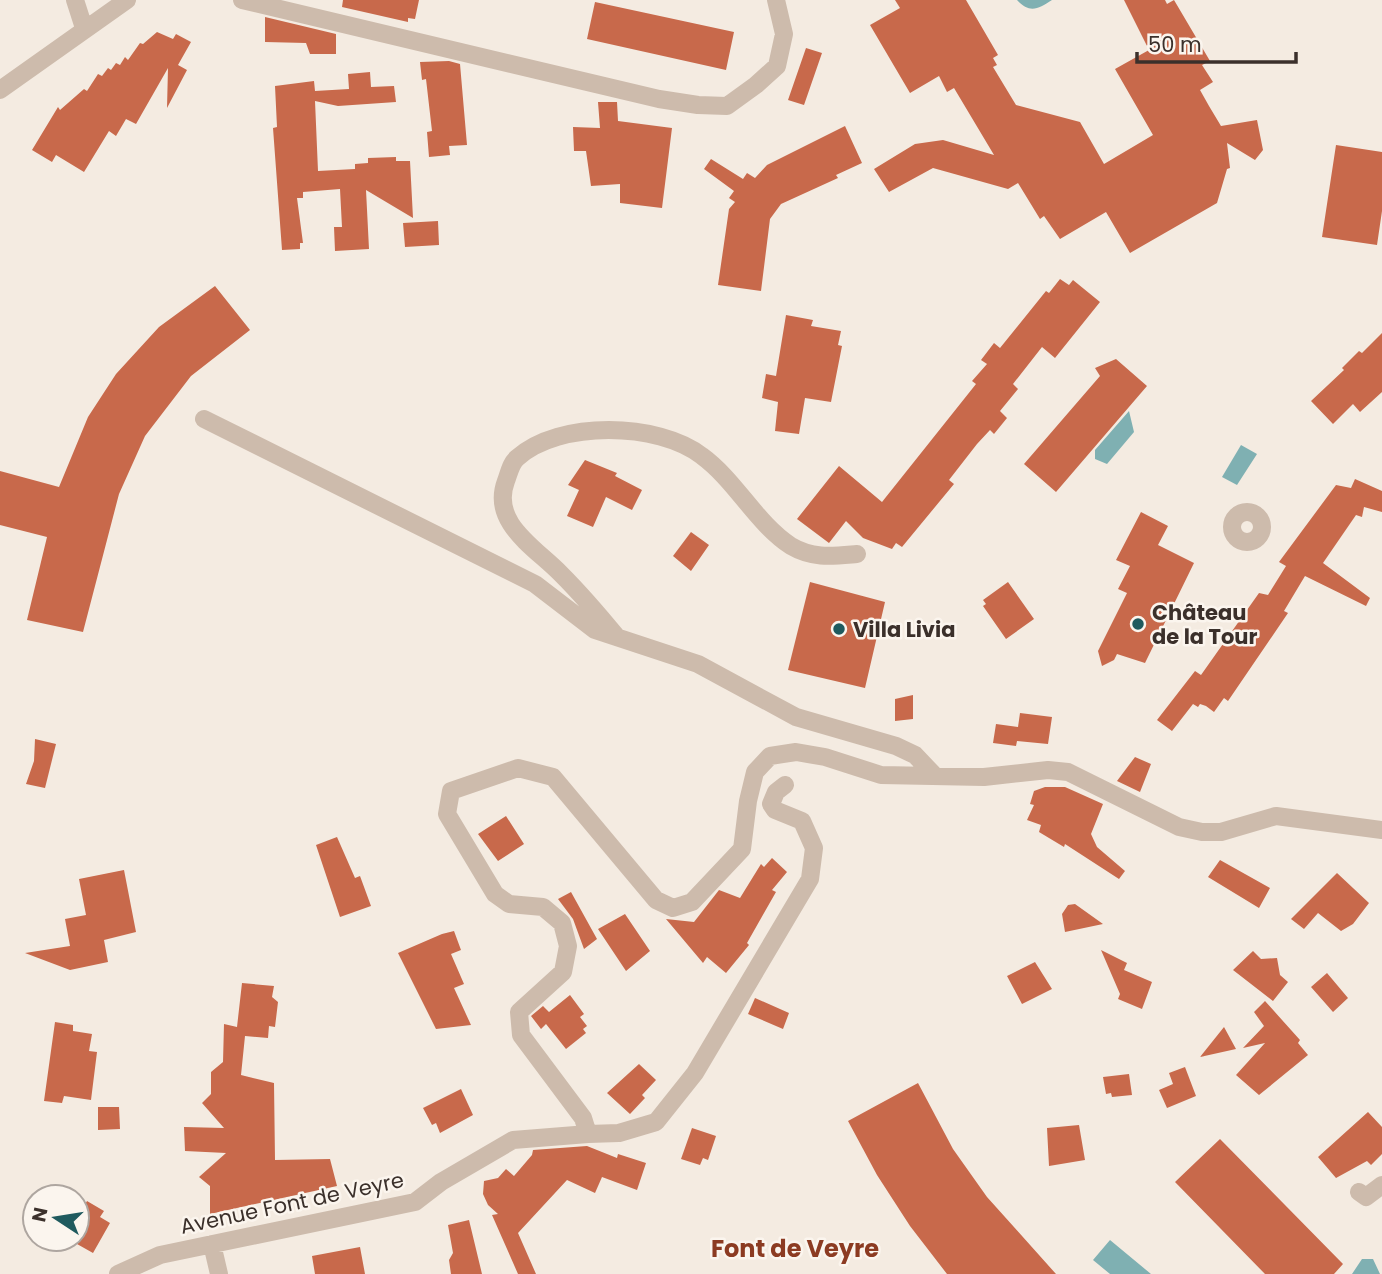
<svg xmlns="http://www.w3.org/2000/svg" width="1382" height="1274" viewBox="0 0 1382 1274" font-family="Poppins,sans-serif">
  <rect width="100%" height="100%" fill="#f4ebe1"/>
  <!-- water -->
  <path fill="#7fb0b2" d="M1017 0H1052C1038 9 1030 14 1017 0Z
    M1129 411 1134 432 1107 464 1095 459V450Z
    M1241 445 1257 454 1237 485 1222 477Z
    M1110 1240 1151 1274H1110L1093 1260Z
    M1362 1259H1373L1380 1274H1352Z"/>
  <!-- building -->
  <path fill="#c8694b" d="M343 0H419L415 19 408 18V22L342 7Z
    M895 0H966L998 55 993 58 997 65 993 67 1016 105 1080 122 1104 164 1153 135 1115 69 1149 50 1124 0H1165L1167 4 1174 0 1210 61 1202 65 1213 82 1200 90 1209 106 1221 126 1257 120 1263 150 1255 160 1227 143 1230 168 1227 169 1217 203 1130 253 1106 212 1060 239 1044 216 1040 219 1018 183 1008 189 933 168 889 192 874 169 915 144 943 140 994 155 954 88 947 92 939 76 910 93 870 25 900 8Z
    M595 2 734 32 726 70 587 39Z
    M265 17 336 34V54H310L306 43 265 42Z
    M157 32 173 39 176 34 191 42 178 65 187 70 167 108 168 68 136 124 126 119 116 136 109 131 84 172 56 155 52 162 32 150 58 107 60 110 84 89 87 91 98 74 102 76 108 68 111 70 116 63 120 65 125 57 128 60 140 43 143 44Z
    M806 48 822 53 804 105 788 100Z
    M449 61 460 64 467 145 449 146 450 155 429 157 427 132 432 131 426 79 422 80 420 62Z
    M370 72 371 87 394 86 396 102 338 106 315 101 318 171 355 169V164L368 163V158L396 157V161H410L413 218 366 190 369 249 335 251 334 227H342L340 189 303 192V198H297L303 243H300V249L282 250 273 128 277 127 275 86 314 81 315 91 349 89 348 74Z
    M598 102H617L618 121 672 128 662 208 620 203V184L591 186 586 151H574L573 127 600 128Z
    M845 126 862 163 836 175 838 178 781 204 770 219 761 291 718 285 729 209 735 202 729 198 734 191 704 169 711 159 743 179 747 173 755 178 767 165Z
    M1336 145 1382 152V211L1377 245 1322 237Z
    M438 221 439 245 405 247 403 223Z
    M1060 279 1069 285 1073 280 1100 302 1055 358 1042 347 1013 384 1018 389 1000 411 1007 418 994 434 990 430 977 444 949 480 954 484 902 547 896 543 892 549 863 538 846 521 829 543 797 519 839 466 882 502 976 384 972 381 987 364 981 360 994 343 1000 348 1046 291 1049 293Z
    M215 286 250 330 191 376 145 436 119 494 83 632 27 620 47 537 0 525V471L59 487 88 417 116 374 159 327Z
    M786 315 813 320 811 326 841 331 838 345 842 346 831 402 805 398 799 434 775 431 778 402 762 398 766 374 776 376Z
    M1382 333V392L1360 412 1353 404 1333 424 1311 401 1344 370 1342 368 1359 351 1362 353Z
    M1116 359 1147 386 1056 492 1024 464 1100 376 1095 368Z
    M585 460 617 473 615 476 642 490 632 510 606 497 593 527 567 516 579 490 568 485Z
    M1355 479 1382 491V512L1364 507 1362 517 1356 515 1323 563 1370 598 1366 606 1305 576 1284 611 1288 613 1228 701 1224 698 1214 712 1206 706 1200 704 1198 707 1193 704 1172 731 1157 720 1195 671 1201 675 1259 593 1268 595 1286 566 1279 562 1336 485 1351 488Z
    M1141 512 1168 526 1158 545 1194 563 1145 663 1117 654 1114 660 1102 666 1098 651 1127 593 1118 589 1130 566 1116 560Z
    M691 532 709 545 691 571 673 556Z
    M810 582 885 602 865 688 788 670Z
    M1008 582 1034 619 1006 639 983 606 986 604 983 600Z
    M913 695V719L895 721V699Z
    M1020 713 1052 717 1048 744 1017 741 1016 746 993 743 996 724 1018 727Z
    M35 739 56 744 45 788 26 784 34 761Z
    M1135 757 1151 764 1140 792 1117 781Z
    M1045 787H1065L1103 804 1091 834 1097 847 1125 871 1119 879 1065 844 1064 847 1039 832 1041 825 1027 820 1034 805 1030 804 1034 791Z
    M506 816 524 844 498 861 478 834Z
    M337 837 355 878 360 876 371 906 340 917 316 845Z
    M772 858 787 872 772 890 776 892 747 943 749 945 726 973 707 957 703 963 666 919 694 922 719 890 740 898 761 864 764 867Z
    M1220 860 1270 888 1259 908 1208 877Z
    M124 870 136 932 104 940 108 962 70 970 25 953 70 946 65 919 86 915 79 879Z
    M1337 873 1369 903 1353 924 1341 931 1318 913 1304 929 1291 919Z
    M571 892 597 939 584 949 573 919 558 899Z
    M1075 904 1103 924 1065 932 1062 914 1068 905Z
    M625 914 650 951 626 971 598 929Z
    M454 931 461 950 451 954 464 984 454 988 471 1025 436 1029 398 953 442 934Z
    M1101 950 1127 963 1124 970 1152 982 1142 1009 1118 999 1120 994Z
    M1253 951 1261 959 1277 958 1280 975 1288 982 1273 1001 1233 970Z
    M1035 962 1052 989 1022 1004 1007 976Z
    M1327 973 1348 998 1333 1012 1311 987Z
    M242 983 274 986 272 997 278 1002 275 1027 269 1026 268 1038 245 1036 241 1075 274 1083 275 1160 330 1159 337 1186 210 1214V1186L199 1177 226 1153 185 1151 184 1127 224 1128 202 1103 211 1094V1072L223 1062 224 1024 237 1027Z
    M570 995 584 1014 580 1017 587 1026 583 1029 586 1033 566 1049 546 1024 541 1029 531 1016 543 1006 549 1012Z
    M755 998 789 1013 783 1029 748 1014Z
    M1265 1001 1300 1040 1298 1043 1308 1055 1259 1095 1236 1075 1265 1043 1243 1048 1264 1026 1254 1012Z
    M55 1022 73 1025V1031L92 1034 89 1051 97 1052 91 1100 64 1096 62 1103 44 1101Z
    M1224 1027 1236 1049 1200 1057Z
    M639 1064 656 1080 642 1095 645 1098 630 1114 607 1093Z
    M1185 1067 1196 1096 1167 1108 1159 1090 1173 1084 1169 1073Z
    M1129 1074 1132 1095 1112 1097 1111 1093 1106 1094 1103 1077Z
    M918 1083 953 1149 987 1197 1056 1274H947L910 1226 877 1175 848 1121Z
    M461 1089 473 1115 440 1133 436 1123 432 1125 423 1108Z
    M98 1107H119L120 1129 98 1130Z
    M1368 1112 1382 1127V1154L1371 1165 1367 1161 1336 1178 1318 1157Z
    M1079 1125 1085 1160 1049 1166 1047 1128Z
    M692 1128 716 1136 708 1160 703 1158 700 1165 681 1159Z
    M1220 1139 1343 1264 1334 1274H1265L1175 1182Z
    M587 1146 617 1158 618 1154 646 1163 637 1190 602 1177 595 1193 567 1180 518 1233 536 1274H518L492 1215 498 1214 488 1205 483 1194 484 1181 498 1178 506 1169 514 1176 532 1155 533 1150Z
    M87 1201 104 1211 100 1217 110 1223 93 1253 77 1244V1218Z
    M469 1220 482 1274H451L449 1260 453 1253 448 1225Z
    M360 1247 365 1274H315L312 1256Z"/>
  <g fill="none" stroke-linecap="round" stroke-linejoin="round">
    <!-- minor -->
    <path stroke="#cdbbac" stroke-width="18" d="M75 0 84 28
      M242 0 659 99 698 105 727 106 756 85 777 66 784 34 776 0
      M0 90 127 0
      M204 419 535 584 595 630 698 664 796 717 896 746 915 755 935 776
      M1232 527a15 15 0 1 1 30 0a15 15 0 1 1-30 0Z
      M617 637C599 615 581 594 561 574 536 548 490 523 506 481 509 473 511 463 517 458 559 420 658 422 702 456 736 481 756 523 791 546 813 559 833 556 857 554
      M588 1134 619 1133 656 1122 695 1073 810 879 814 848 802 821 775 810 771 804 776 792 785 785
      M1359 1192 1366 1197 1382 1185
      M212 1244 219 1274
      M118 1274 160 1255 415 1202 441 1182 513 1140 588 1134 583 1118 521 1035 519 1012 563 972 568 946 562 923 543 907 509 904 495 894 447 814 451 791 518 768 553 777 656 900 673 908 692 902 742 849 748 801 755 772 770 756 796 752 825 757 881 775 984 777 1048 770 1068 772 1179 827 1202 832H1221L1276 816 1382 830"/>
  </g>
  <!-- markers -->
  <g fill="#1f5a5e" stroke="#fbf5ee" stroke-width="2.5">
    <circle cx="1138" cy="624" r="7"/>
    <circle cx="839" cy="629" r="7"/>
  </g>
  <g text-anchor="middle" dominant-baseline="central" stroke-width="5" stroke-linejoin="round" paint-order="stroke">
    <!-- poi labels -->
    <g font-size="21" font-weight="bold" fill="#3b302b" stroke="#fbf5ee" text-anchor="start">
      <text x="1152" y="612">Château<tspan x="1152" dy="24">de la Tour</tspan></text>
      <text x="853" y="629">Villa Livia</text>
    </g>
    <!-- street labels -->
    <g font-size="21" fill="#3b302b" stroke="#fbf5ee">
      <text transform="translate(292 1203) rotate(-12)">Avenue Font de Veyre</text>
    </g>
    <!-- quarter labels -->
    <g font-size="24" font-weight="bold" fill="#8c3b22" stroke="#fbf5ee">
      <text x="795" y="1248">Font de Veyre</text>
    </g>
  </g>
  <!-- north arrow -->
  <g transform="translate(56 1218) rotate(282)"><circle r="33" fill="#fbf5ee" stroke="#aea6a0" stroke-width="2"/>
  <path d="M0-5L12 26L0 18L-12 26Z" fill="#1f5a5e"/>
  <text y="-10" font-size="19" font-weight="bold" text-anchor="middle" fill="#3b302b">N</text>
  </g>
  <!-- scale -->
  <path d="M1137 52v10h159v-10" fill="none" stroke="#3b302b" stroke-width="3.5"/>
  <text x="1148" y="52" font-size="21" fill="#3b302b" stroke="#fbf5ee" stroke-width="5" paint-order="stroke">50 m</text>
</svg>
